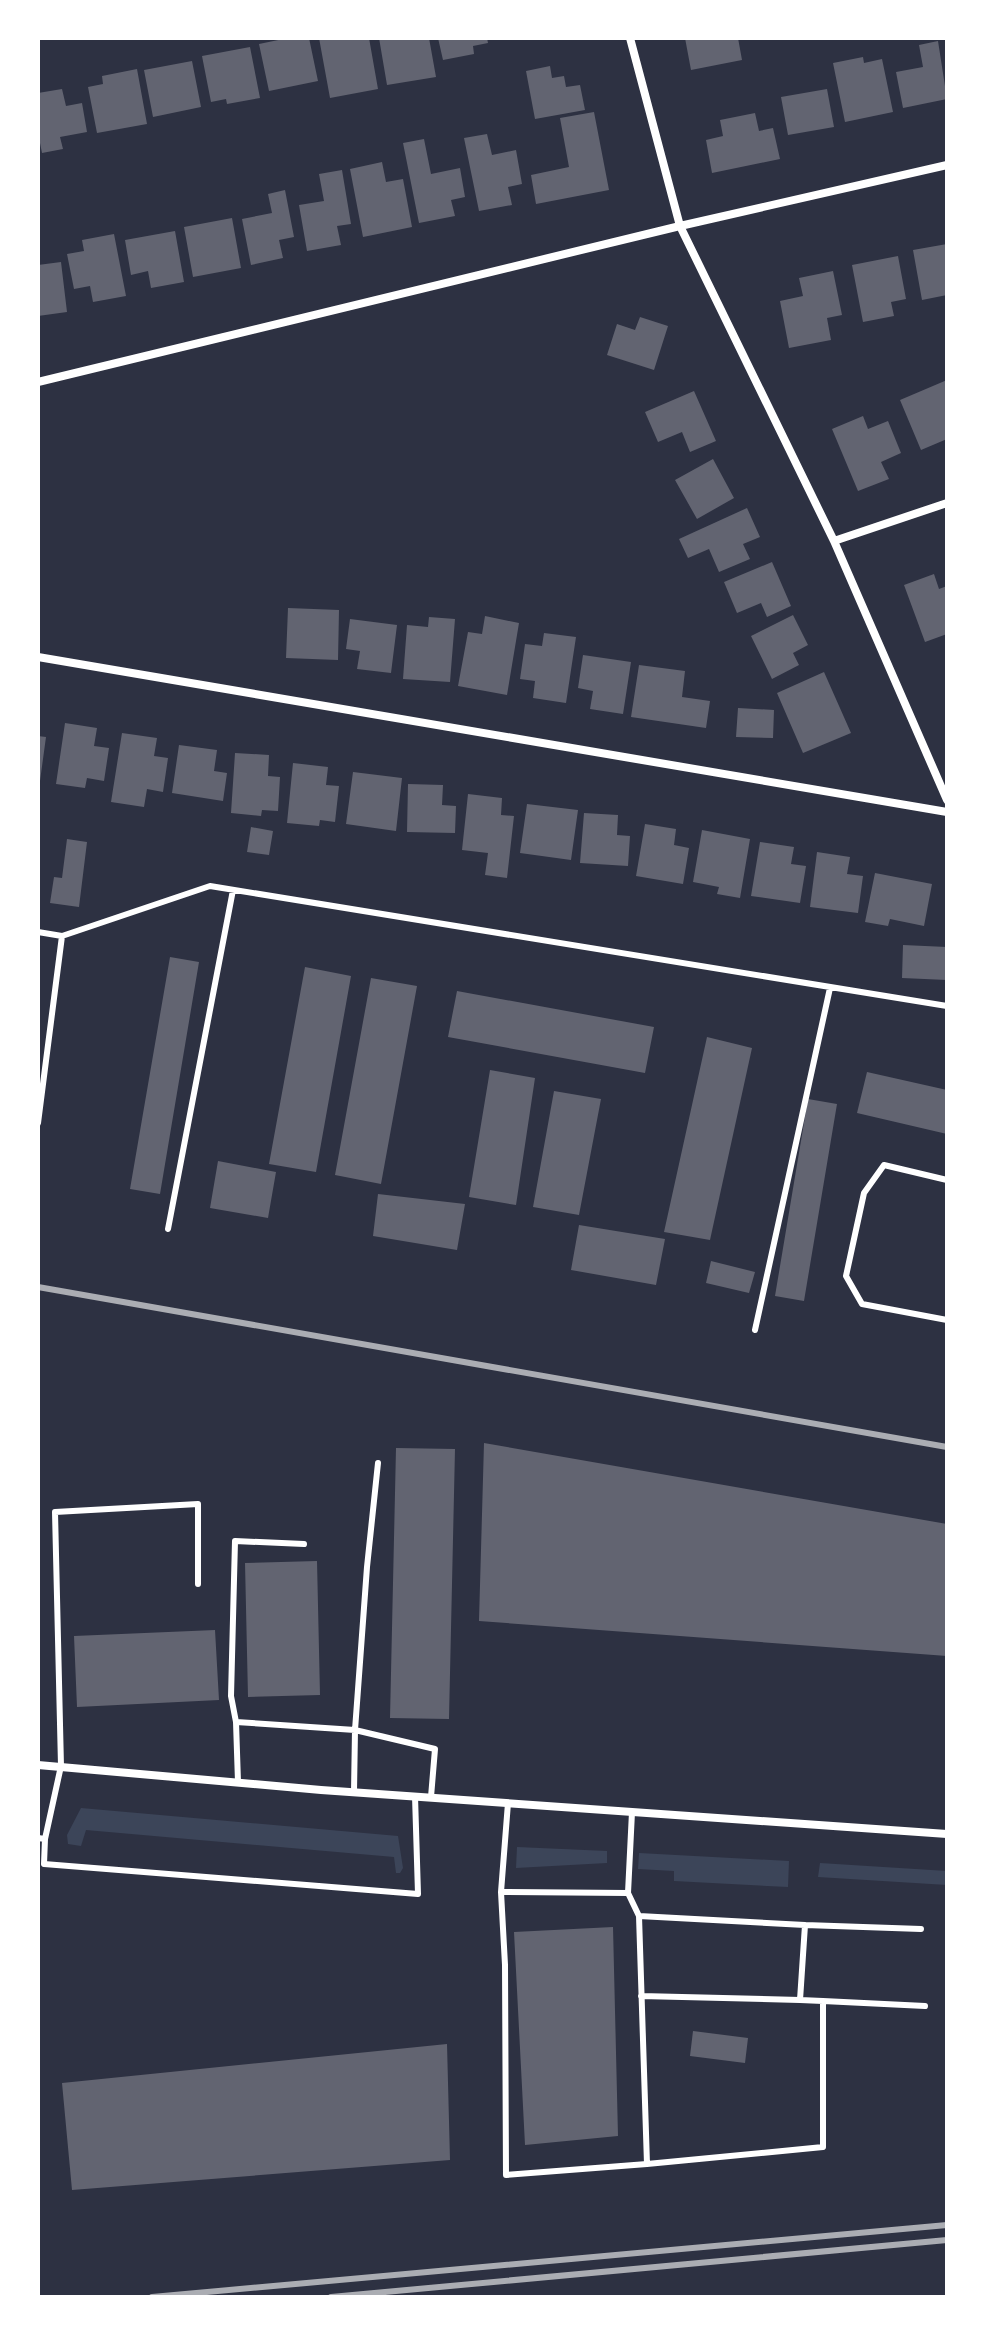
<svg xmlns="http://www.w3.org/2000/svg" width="985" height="2335" viewBox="0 0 985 2335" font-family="'Asap Condensed',sans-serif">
  <rect width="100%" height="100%" fill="#2d3142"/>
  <!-- green -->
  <path fill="#3c4559" d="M81 1808 398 1836 403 1868 400 1873H396L394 1857 86 1830 81 1846 68 1844 67 1835Z
    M517 1847 607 1851V1863L516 1868Z
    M639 1853 789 1861 788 1887 674 1881V1871L638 1869Z
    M820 1863 947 1871V1885L818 1877Z"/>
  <!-- building -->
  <path fill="#626471" d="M288 38H309L318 81 269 91 259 44Z
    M319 38H369L378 89 330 98Z
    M379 38H429L436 77 387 85Z
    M438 38H487L488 43 473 46 474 54 443 60Z
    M685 38H738L742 60 691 70Z
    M938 41 947 99 903 108 896 72 923 67 919 45Z
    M250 47 260 98 227 104 226 99 211 102 202 56Z
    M863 57 864 63 882 59 893 112 845 122 833 63Z
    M192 61 201 107 153 117 144 70Z
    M550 66 552 78 564 76 566 87 580 85 585 110 535 119 526 71Z
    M137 69 147 124 97 133 88 87 103 84 102 76Z
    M62 89 66 106 82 103 87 132 60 137 63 149 42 153 38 133V93Z
    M827 89 834 127 788 135 781 97Z
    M594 112 609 190 536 204 531 175 569 167 560 118Z
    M755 113 759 131 773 128 780 159 712 173 706 140 723 136 720 120Z
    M487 134 492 155 516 150 522 184 508 187 512 205 479 211 464 138Z
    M424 139 431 174 460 168 465 197 451 200 455 216 419 223 403 143Z
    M382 162 386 182 403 179 412 227 363 237 350 169Z
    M342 170 351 224 337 226 341 245 307 251 299 205 324 201 319 174Z
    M285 190 294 237 279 240 283 258 251 265 242 219 272 213 268 194Z
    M232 218 241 268 193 277 184 227Z
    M175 231 184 282 151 288 148 271 131 275 125 240Z
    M114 234 126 296 93 302 90 286 74 289 67 254 84 251 82 240Z
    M947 244V295L922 300 913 250Z
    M898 256 906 299 891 302 894 316 863 322 852 265Z
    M61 262 67 312 38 316V265Z
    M833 271 842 315 827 318 831 340 789 348 780 301 803 296 799 278Z
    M640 317 668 326 654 370 607 355 617 324 635 330Z
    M947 380V439L921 450 900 400Z
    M694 391 716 441 690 452 682 432 658 442 645 412Z
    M863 416 868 429 888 421 901 453 881 462 889 479 858 491 832 429Z
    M713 459 734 498 697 519 675 480Z
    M747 508 760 537 743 544 750 559 719 572 709 549 688 558 679 539Z
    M772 562 791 606 767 617 761 603 737 613 724 582Z
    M934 574 939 589 947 586V634L925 642 904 585Z
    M288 608 339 610 338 660 286 658Z
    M793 615 808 645 793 653 799 665 772 679 751 636Z
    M485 616 519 623 507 695 458 686 468 632 482 634Z
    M429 617 455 619 450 682 403 679 407 625 428 627Z
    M350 619 397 625 391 673 357 669 360 651 346 649Z
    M544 633 576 637 566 703 533 698 535 681 520 679 525 644 542 646Z
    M583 655 631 662 623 714 590 709 593 691 578 688Z
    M639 665 685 671 682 697 710 701 706 728 631 717Z
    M824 672 851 733 803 753 777 693Z
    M738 708 774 710 773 738 736 737Z
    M65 723 97 728 94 746 109 748 104 781 87 778 85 788 56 784Z
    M122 733 157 738 154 756 168 758 163 792 147 789 144 807 111 802Z
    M38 736 46 737 40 781H38Z
    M179 745 217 750 214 771 227 773 223 801 172 793Z
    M235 753 269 755 268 776 280 777 278 811 262 810 261 816 231 813Z
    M293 763 328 767 326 785 339 786 335 822 320 820 319 826 287 823Z
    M353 772 402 778 396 831 346 824Z
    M408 784 443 785 442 805 456 806 455 833 407 832Z
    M468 794 502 798 501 815 514 816 507 878 485 875 488 853 462 850Z
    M527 804 578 810 571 860 520 853Z
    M584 813 618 815 617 835 630 836 628 866 580 863Z
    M645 824 676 829 674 845 689 848 683 884 636 876Z
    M251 827 273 831 269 855 247 852Z
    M702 830 750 839 740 898 717 894 719 887 693 882Z
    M67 839 87 842 79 907 50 903 54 877 62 878Z
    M760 842 794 847 791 864 806 866 800 903 751 896Z
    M817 852 850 857 847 874 863 876 858 913 810 907Z
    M875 873 932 884 924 926 890 919 888 926 865 922Z
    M903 945 947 947V980L902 978Z
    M170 957 199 962 160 1194 130 1189Z
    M305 967 351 976 316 1172 269 1164Z
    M371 978 417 986 381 1184 335 1175Z
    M457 991 654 1027 645 1073 448 1037Z
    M707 1037 752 1048 710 1240 664 1232Z
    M490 1070 535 1078 516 1205 469 1197Z
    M867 1072 947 1090V1134L857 1113Z
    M554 1091 601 1099 579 1215 533 1207Z
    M808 1099 837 1104 804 1301 775 1296Z
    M218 1161 276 1172 268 1218 210 1208Z
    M378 1194 465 1204 457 1250 373 1236Z
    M579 1225 665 1239 656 1285 571 1270Z
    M711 1261 755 1272 749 1293 706 1283Z
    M484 1443 947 1524V1656L479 1621Z
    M396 1448 455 1449 449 1719 390 1718Z
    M317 1561 320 1695 248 1697 245 1563Z
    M215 1630 219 1700 77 1707 74 1636Z
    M613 1927 618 2136 525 2145 514 1932Z
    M693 2031 748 2038 745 2063 690 2056Z
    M447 2044 450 2160 72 2190 62 2083Z"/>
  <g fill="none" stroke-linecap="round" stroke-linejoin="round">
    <!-- service -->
    <path stroke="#fff" stroke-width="6" d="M38 932 62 936
      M38 1123 62 936 210 886 947 1006
      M947 1180 884 1165 864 1193 846 1276 862 1304 947 1320
      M168 1229 233 890
      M755 1330 830 988
      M378 1463 367 1567 355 1730 435 1749 431 1797
      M236 1722 231 1696 235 1541 304 1544
      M238 1782 236 1722 355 1730 354 1792
      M508 1803 501 1892 505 1965 506 2175 647 2164 639 1916 628 1893 632 1812
      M38 1838 45 1839 61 1766 55 1512 198 1504V1584
      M45 1839 44 1864 418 1894 415 1796
      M501 1892 628 1893
      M639 1916 805 1925 800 2000 823 2001V2147L647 2164
      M805 1925 921 1929
      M641 1996 800 2000
      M823 2001 925 2006"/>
    <!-- minor -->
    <path stroke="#fff" stroke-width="8" d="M630 38 680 226 834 541 947 800
      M38 382 680 226 947 165
      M834 541 947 503
      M38 657 947 812
      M38 1765 321 1790 947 1834"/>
    <!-- rail -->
    <path stroke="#abadb3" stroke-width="6" d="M38 1287 947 1447
      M152 2297 947 2225
      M331 2297 947 2240"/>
  </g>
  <!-- border -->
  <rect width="985" height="2335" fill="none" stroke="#ffffff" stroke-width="80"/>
</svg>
